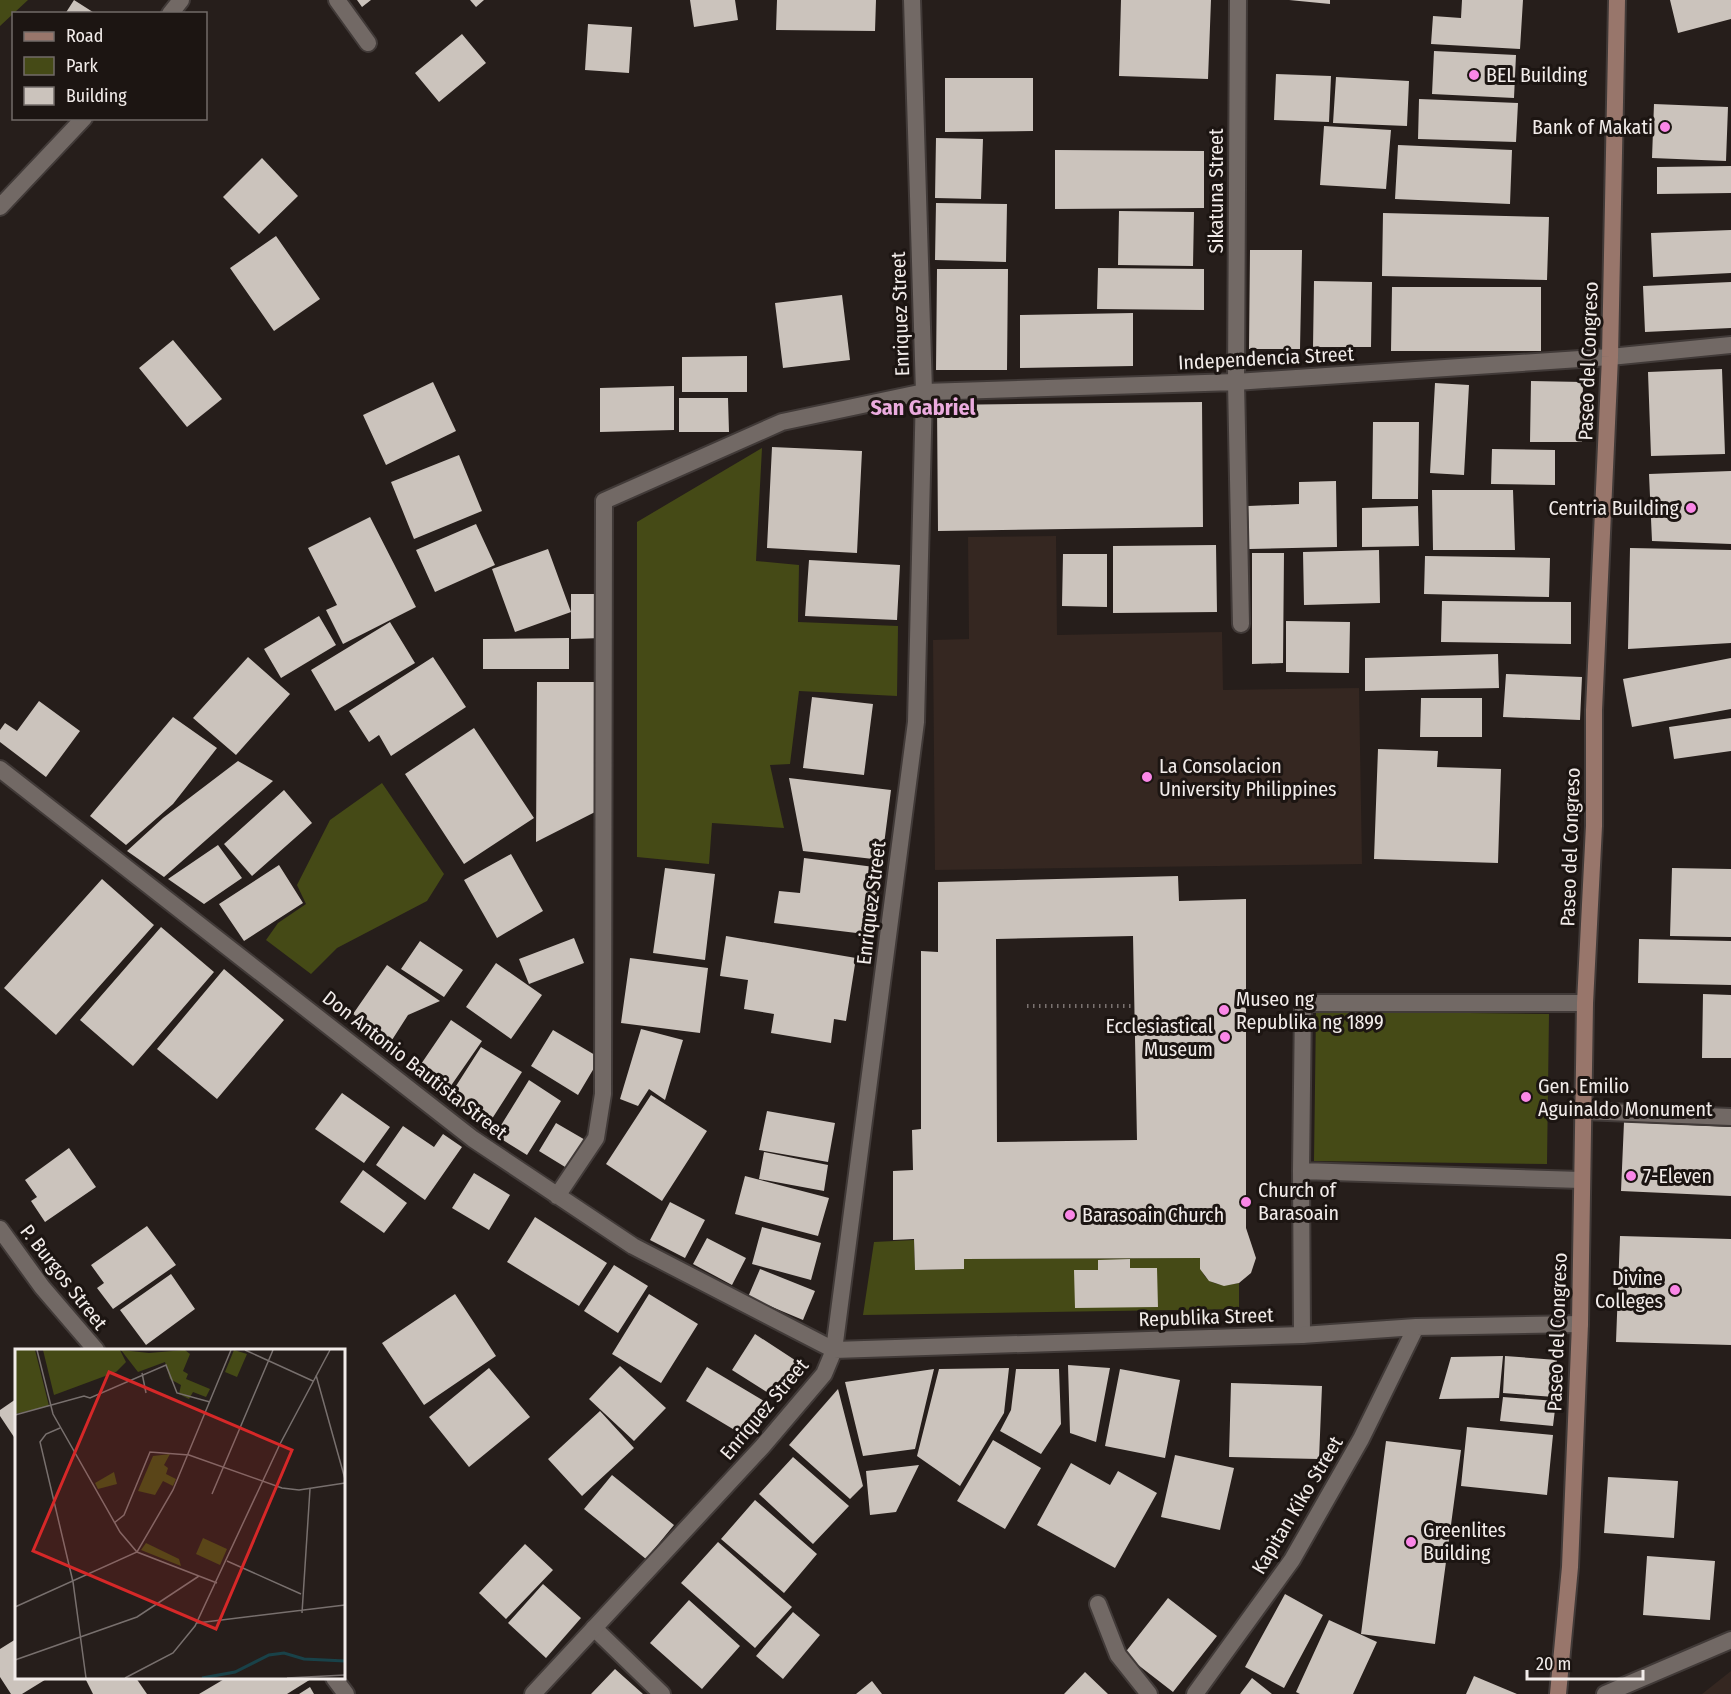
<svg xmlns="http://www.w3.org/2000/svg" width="1731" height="1694" viewBox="0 0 1731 1694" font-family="'Fira Sans Condensed',sans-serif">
  <rect width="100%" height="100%" fill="#261e1b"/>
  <!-- built -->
  <path fill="#352721" d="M1056 536 1057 635 1222 632 1223 690 1359 688 1362 864 935 870 933 640 969 639 968 537Z
    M1731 1671V1694H1702Z"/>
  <!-- green -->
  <path fill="#454a16" d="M0 0H28L0 26Z
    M762 448 756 561 799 565 798 622 898 626 897 696 799 691 790 764 770 765 784 828 712 823 709 864 637 857V522Z
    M382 783 444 874 427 901 337 948 311 974 266 940 278 923 306 904 297 885 330 820Z
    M1316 1011 1549 1014 1547 1164 1314 1161Z
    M914 1240 915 1270 964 1269V1259L1200 1258C1200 1283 1217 1288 1239 1283V1309L863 1315 874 1242Z"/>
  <!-- building -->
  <path fill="#cbc3bc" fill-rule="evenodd" d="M74 0 96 14H65Z
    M357 0H371L362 7Z
    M470 0H484L476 7Z
    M690 0H735L738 20 694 27Z
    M777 0H876L875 31 776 30Z
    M1121 0H1211L1208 79 1119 76Z
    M1289 0H1330V4Z
    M1462 0H1523L1520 49 1431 44 1433 16 1461 18Z
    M1670 0H1731V19L1678 33Z
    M588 24 632 27 629 73 585 70Z
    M462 34 486 63 439 102 415 73Z
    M1434 51 1516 55 1514 98 1432 94Z
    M1276 74 1331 76 1329 122 1274 120Z
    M1336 77 1409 81 1407 126 1333 123Z
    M945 78H1033V131L945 132Z
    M1419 99 1518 103 1516 142 1418 139Z
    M1654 104 1728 107 1726 161 1652 158Z
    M1324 126 1391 130 1386 189 1320 185Z
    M936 138 983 139 981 199 935 198Z
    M1398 145 1512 150 1510 204 1395 199Z
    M1055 150 1204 151V208L1055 209Z
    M262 158 298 196 259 234 223 197Z
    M1731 166V193L1657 194V167Z
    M936 203 1007 204 1006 262 935 260Z
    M1119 211 1194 212 1193 266 1118 265Z
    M1383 213 1549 217 1547 280 1382 276Z
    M1731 230V273L1653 277 1651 233Z
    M276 236 320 299 274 331 230 268Z
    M1250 250H1302L1300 349H1249Z
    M1098 268 1204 269V310L1097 309Z
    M937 269H1008L1007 370H936Z
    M1314 281 1372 282 1371 347H1313Z
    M1731 282V328L1645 332 1643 286Z
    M1392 287H1541V351H1391Z
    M842 295 850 360 783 368 775 303Z
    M1133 313V366L1020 368V315Z
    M173 340 222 399 187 427 139 368Z
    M747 356V392H682V357Z
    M1722 369 1725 454 1651 456 1648 372Z
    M1531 381 1583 382 1582 442H1530Z
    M433 382 456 431 386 465 363 415Z
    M1435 383 1469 385 1464 475 1430 473Z
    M674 386V430L600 432V388Z
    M679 398H728L729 432H679Z
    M1202 402 1203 527 938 531 937 405Z
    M1373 422H1419L1418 499H1372Z
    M772 447 862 451 857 553 767 548Z
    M1492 449 1555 450V485L1491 484Z
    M459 455 482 511 414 539 391 482Z
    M1731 471V544L1652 541 1649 474Z
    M1336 481 1337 547 1249 549 1248 506 1299 504V482Z
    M1432 490H1513L1515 550H1433Z
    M1418 506 1419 546 1362 547V508Z
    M370 517 416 607 343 644 326 610 337 605 308 548Z
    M476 524 495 565 435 592 416 550Z
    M1216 545 1217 612 1113 613V546Z
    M1630 548 1731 550V643L1628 649Z
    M548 549 571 612V594H602V638L571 639V612L515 632 492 569Z
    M1379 550 1380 603 1304 605 1303 552Z
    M1252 553H1284L1283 663 1252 664Z
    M1063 554H1107V607L1062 606Z
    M1425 556 1550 558 1549 597 1424 594Z
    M809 560 900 565 897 620 805 616Z
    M1442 601 1571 602V644L1441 642Z
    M319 616 336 645 281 678 264 649Z
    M1286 621 1350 622 1349 673 1286 672Z
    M390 622 415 663 335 711 311 670Z
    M569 638V669H483V639Z
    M1498 654 1499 688 1365 691V658Z
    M248 657 290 694 236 755 193 718Z
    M433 657 466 707 391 756 379 735 369 742 349 711Z
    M1731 658V709L1632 727 1623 679Z
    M1506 674 1582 677 1580 720 1503 717Z
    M537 682H600L599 810 536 842Z
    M812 697 873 704 864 775 803 768Z
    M1421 698H1482V737H1420Z
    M39 701 80 731 46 777 0 742V730L5 723 17 731Z
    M173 717 217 748 173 804 126 845 90 816Z
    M1731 718V751L1674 759 1669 727Z
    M474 728 534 818 464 864 405 774Z
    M1378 749 1438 751 1437 767 1501 769 1498 863 1374 859Z
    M238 761 273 781 164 877 127 851 163 818Z
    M789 778 891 790 882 860 803 851Z
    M284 790 312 823 252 876 224 844Z
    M218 845 242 878 204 904 168 879Z
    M511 854 543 911 497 938 464 880Z
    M804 858 882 868 873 935 774 923 779 891 800 893Z
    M279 865 303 903 244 941 219 904Z
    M665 868 715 874 705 960 653 953Z
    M1672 868 1731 869V937L1670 936Z
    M1178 876 1179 901 1246 899V1228L1256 1258 1251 1273 1239 1283 1224 1286 1209 1281 1200 1269V1258L964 1259V1269L915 1270 914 1239 893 1240V1171L913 1170 912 1130 921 1129V951L938 952V882ZM1133 936 1137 1140 997 1142 996 939Z
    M102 879 154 925 56 1035 4 988Z
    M161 927 214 972 133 1066 80 1020Z
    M726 936 856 958 846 1021 834 1019 831 1043 771 1033 774 1014 744 1009 748 980 720 976Z
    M574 938 584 963 529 984 519 959Z
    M1639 939 1731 941V985L1638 983Z
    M420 941 463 970 444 997 401 969Z
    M630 958 708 968 700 1033 621 1023Z
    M496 963 542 995 511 1039 466 1007Z
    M387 965 440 1001 408 1015 392 1040 353 1014Z
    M224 969 284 1020 217 1099 157 1049Z
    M1703 994 1731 995V1058H1702Z
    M451 1020 482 1041 448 1090 417 1070Z
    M641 1029 683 1040 665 1100 649 1089 638 1106 620 1099Z
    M553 1030 600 1058 578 1095 531 1066Z
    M481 1047 522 1072 488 1125 447 1100Z
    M529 1080 561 1101 527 1155 495 1135Z
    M342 1093 390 1127 364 1163 315 1129Z
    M651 1095 707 1131 662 1201 606 1164Z
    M767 1111 835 1123 828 1162 759 1150Z
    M1624 1122 1731 1127V1196L1621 1191Z
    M556 1123 587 1141 570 1170 539 1151Z
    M403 1126 434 1147 443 1134 462 1147 425 1200 376 1165Z
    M69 1148 96 1187 45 1222 31 1201 37 1197 25 1180Z
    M764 1152 828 1165 824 1191 759 1179Z
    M363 1170 407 1203 384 1233 340 1202Z
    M474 1173 510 1195 489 1230 452 1208Z
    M745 1176 829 1198 818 1236 735 1214Z
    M670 1202 705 1220 685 1258 650 1240Z
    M535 1217 607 1263 579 1306 507 1262Z
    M147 1226 176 1265 113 1309 97 1288 104 1283 91 1265Z
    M762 1227 821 1243 811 1280 752 1264Z
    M1620 1236 1731 1239V1345L1616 1342Z
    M707 1238 746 1258 732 1285 693 1264Z
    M1130 1259V1268H1157L1158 1307 1075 1308 1074 1270H1098V1260Z
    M614 1265 648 1286 618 1333 584 1311Z
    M760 1269 815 1291 803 1320 748 1297Z
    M171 1274 195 1309 146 1345 120 1310Z
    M455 1294 496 1356 424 1405 382 1343Z
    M649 1294 698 1324 661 1383 612 1354Z
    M755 1334 804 1366 781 1401 732 1370Z
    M1503 1356 1499 1398 1439 1399 1451 1357Z
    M1505 1356 1557 1360 1554 1397 1503 1393Z
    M1068 1365 1110 1368 1096 1442 1070 1433Z
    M620 1366 666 1408 634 1441 589 1399Z
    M707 1367 769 1404 748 1438 686 1401Z
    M489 1368 530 1417 469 1467 429 1417Z
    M1009 1368 1004 1413 960 1486 917 1456 939 1369Z
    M934 1369 915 1449 863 1456 845 1382Z
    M1016 1369H1059L1061 1424 1041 1454 1000 1431 1011 1410Z
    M1120 1369 1180 1380 1165 1458 1105 1446Z
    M1231 1383 1322 1386 1319 1459 1229 1457Z
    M838 1389 863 1486 850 1499 789 1445Z
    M1503 1397 1556 1401 1553 1426 1500 1421Z
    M16 1399V1440L0 1416V1410Z
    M600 1411 634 1448 582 1496 548 1459Z
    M1467 1427 1553 1435 1547 1495 1461 1486Z
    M993 1440 1041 1468 1005 1529 957 1501Z
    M1386 1441 1461 1450 1435 1644 1361 1634Z
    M1175 1455 1234 1468 1220 1530 1161 1517Z
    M793 1457 849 1506 813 1544 759 1494Z
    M1071 1463 1110 1485 1118 1471 1157 1493 1115 1568 1037 1525Z
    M919 1465 896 1512 870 1515 866 1471Z
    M612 1475 674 1525 646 1559 584 1509Z
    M1608 1477 1678 1481 1674 1538 1604 1533Z
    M755 1500 817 1554 784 1593 721 1539Z
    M718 1542 792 1607 755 1648 681 1583Z
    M525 1544 553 1570 506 1619 479 1593Z
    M1647 1556 1715 1561 1710 1620 1643 1615Z
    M543 1584 581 1618 546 1658 508 1623Z
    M1285 1594 1323 1615 1284 1688 1245 1667Z
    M1168 1598 1217 1636 1173 1692 1124 1654Z
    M689 1600 740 1646 702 1689 650 1643Z
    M793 1612 820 1635 783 1679 756 1656Z
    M1329 1620 1377 1642 1353 1694H1300L1296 1692Z
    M16 1639V1678H48L22 1694H11L0 1677V1649Z
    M615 1669 643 1694H591Z
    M1085 1672 1108 1694H1064Z
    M1474 1676 1517 1694H1466Z
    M85 1678H136L147 1694H93Z
    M226 1678H310L311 1679 287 1694H199Z
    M1252 1678 1272 1694H1240Z
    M872 1681 882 1694H856Z
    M310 1687 314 1694H299Z"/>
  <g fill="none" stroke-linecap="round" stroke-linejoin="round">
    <defs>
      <path id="service" d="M1301 1171 1302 1335
        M1581 1180 1301 1171 1303 1003H1585
        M1098 1604 1118 1655 1149 1694
        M594 1628 662 1694"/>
      <path id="minor" d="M337 0 368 43
        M1238 0 1236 382 1241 624
        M170 14 181 0
        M0 207 84 118
        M0 769 473 1139 633 1246 834 1350 1302 1335 1416 1327 1580 1324
        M1583 1111 1731 1117
        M557 1196 596 1138 603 1094 604 501 782 422 924 392 1236 382 1610 357 1731 345
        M0 1229 42 1287 96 1350
        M334 1678 346 1694
        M533 1694 762 1447 824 1374 834 1350 916 722 924 392 912 0
        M1195 1694 1292 1560 1361 1439 1416 1327
        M1605 1694 1731 1640"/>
      <path id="secondary" d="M1558 1694 1570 1567 1580 1324 1585 1003 1594 826V710L1610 357 1617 0"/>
    </defs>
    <!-- service casing -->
    <use href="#service" stroke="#413a38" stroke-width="20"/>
    <!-- minor casing -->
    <use href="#minor" stroke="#413a38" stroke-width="20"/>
    <!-- secondary casing -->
    <use href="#secondary" stroke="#413a38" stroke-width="20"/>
    <!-- path -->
    <path stroke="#79716f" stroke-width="4" stroke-dasharray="1.5 4.5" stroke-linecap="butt" d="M1245 1003H1274
      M1027 1006H1135"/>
    <!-- service -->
    <use href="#service" stroke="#726965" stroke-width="16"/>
    <!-- minor -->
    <use href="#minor" stroke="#726965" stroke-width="16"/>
    <!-- secondary -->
    <use href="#secondary" stroke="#98766b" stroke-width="16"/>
  </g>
  <!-- markers -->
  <g fill="#fa87e7" stroke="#1c1512" stroke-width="2">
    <circle cx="1474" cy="75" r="6"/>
    <circle cx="1665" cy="127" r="6"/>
    <circle cx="1691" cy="508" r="6"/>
    <circle cx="1147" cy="777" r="6"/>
    <circle cx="1224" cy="1010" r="6"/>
    <circle cx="1225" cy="1037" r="6"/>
    <circle cx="1526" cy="1097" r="6"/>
    <circle cx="1631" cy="1176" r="6"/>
    <circle cx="1246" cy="1202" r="6"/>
    <circle cx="1070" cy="1215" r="6"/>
    <circle cx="1675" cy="1290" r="6"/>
    <circle cx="1411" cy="1542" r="6"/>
  </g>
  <g text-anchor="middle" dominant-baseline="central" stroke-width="6" stroke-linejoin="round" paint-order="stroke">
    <!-- poi labels -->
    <g font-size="20" fill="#f2ecea" stroke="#1c1512" text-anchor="start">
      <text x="1486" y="75">BEL Building</text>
      <text x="1653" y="127" text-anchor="end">Bank of Makati</text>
      <text x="1679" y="508" text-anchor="end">Centria Building</text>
      <text x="1159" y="766">La Consolacion<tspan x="1159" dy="23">University Philippines</tspan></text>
      <text x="1236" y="999">Museo ng<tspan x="1236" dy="23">Republika ng 1899</tspan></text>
      <text x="1213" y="1026" text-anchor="end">Ecclesiastical<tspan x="1213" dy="23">Museum</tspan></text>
      <text x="1538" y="1086">Gen. Emilio<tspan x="1538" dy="23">Aguinaldo Monument</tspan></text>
      <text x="1643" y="1176">7-Eleven</text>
      <text x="1258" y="1190">Church of<tspan x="1258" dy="23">Barasoain</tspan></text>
      <text x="1082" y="1215">Barasoain Church</text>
      <text x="1663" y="1278" text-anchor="end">Divine<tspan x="1663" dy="23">Colleges</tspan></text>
      <text x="1423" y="1530">Greenlites<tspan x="1423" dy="23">Building</tspan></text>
    </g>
    <!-- street labels -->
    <g font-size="20" fill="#f2ecea" stroke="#1c1512">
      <text transform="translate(1216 191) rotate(-90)">Sikatuna Street</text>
      <text transform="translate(900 314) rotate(-92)">Enriquez Street</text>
      <text transform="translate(1266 358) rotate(-3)">Independencia Street</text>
      <text transform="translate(1588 361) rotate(-88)">Paseo del Congreso</text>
      <text transform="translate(1570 847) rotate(-88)">Paseo del Congreso</text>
      <text transform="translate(871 903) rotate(-83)">Enriquez Street</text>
      <text transform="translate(415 1065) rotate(38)">Don Antonio Bautista Street</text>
      <text transform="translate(64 1277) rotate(52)">P. Burgos Street</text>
      <text transform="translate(1206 1317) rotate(-2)">Republika Street</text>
      <text transform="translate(1557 1332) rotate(-88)">Paseo del Congreso</text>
      <text transform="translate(764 1409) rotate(-50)">Enriquez Street</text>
      <text transform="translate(1297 1505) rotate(-59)">Kapitan Kiko Street</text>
    </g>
    <!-- quarter labels -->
    <g font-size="22" font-weight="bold" fill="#ebabde" stroke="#1c1512">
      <text x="923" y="407">San Gabriel</text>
    </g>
  </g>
  <!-- overview -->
  <g transform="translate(15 1349)">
    <rect width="330" height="330" fill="#261e1b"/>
    <path d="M0 1H20L34 57 0 65ZM28 1H105L111 13 101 23 39 46ZM106 1 134 4 170 1 175 5 168 22 173 25 171 30 195 40 191 48 178 43 174 50 164 45 166 36 155 30 150 13 123 23ZM219 1 232 5 222 28 210 23ZM155 105 149 116 153 119 151 125 161 130 158 137 148 132 140 146 123 142 138 107ZM99 123 102 135 83 140 80 134ZM188 189 212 200 205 216 181 205ZM131 194 164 210 166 217 126 201Z" fill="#454a16"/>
    <path fill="none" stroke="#194249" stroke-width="3" d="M187 329 220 323 254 306 269 304 289 310 330 312"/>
    <path fill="none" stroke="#78706e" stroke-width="1.5" d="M22 1 38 65 105 183 122 203 202 234M230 1 298 32M127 24 131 44M301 26 330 130M0 66 69 47 75 49 151 16 162 44 195 53M45 79 31 85 25 93 58 233 71 329M197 145 258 1M99 174 109 166 135 103 174 106 267 139 284 141 330 134M212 212 286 245M0 258 122 203 158 141 216 1M287 264 295 140M182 274 330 256M0 311 122 268 184 227M110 329 158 304 180 277 265 95 315 1M272 329 330 326"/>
    <path fill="#d62828" fill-opacity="0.15" stroke="#d62828" stroke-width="3" d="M94 23 277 101 201 280 18 202Z"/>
    <rect width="330" height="330" fill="none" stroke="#f2ecea" stroke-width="3"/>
  </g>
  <!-- legend -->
  <rect x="12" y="12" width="195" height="108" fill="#1c1512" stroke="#726b68" stroke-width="1.5"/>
  <rect x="24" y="32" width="30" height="9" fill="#98766b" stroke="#726b68" stroke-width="1.5"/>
  <text x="66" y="42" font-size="18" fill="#f2ecea">Road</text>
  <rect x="24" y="57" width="30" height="18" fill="#454a16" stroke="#726b68" stroke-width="1.5"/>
  <text x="66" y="72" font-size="18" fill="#f2ecea">Park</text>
  <rect x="24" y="87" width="30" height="18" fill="#cbc3bc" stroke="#726b68" stroke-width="1.5"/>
  <text x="66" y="102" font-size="18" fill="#f2ecea">Building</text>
  <!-- scale -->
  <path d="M1527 1670v9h116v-9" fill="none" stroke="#f2ecea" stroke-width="3"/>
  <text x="1536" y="1670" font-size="18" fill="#f2ecea" stroke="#1c1512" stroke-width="4.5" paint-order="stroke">20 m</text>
</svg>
